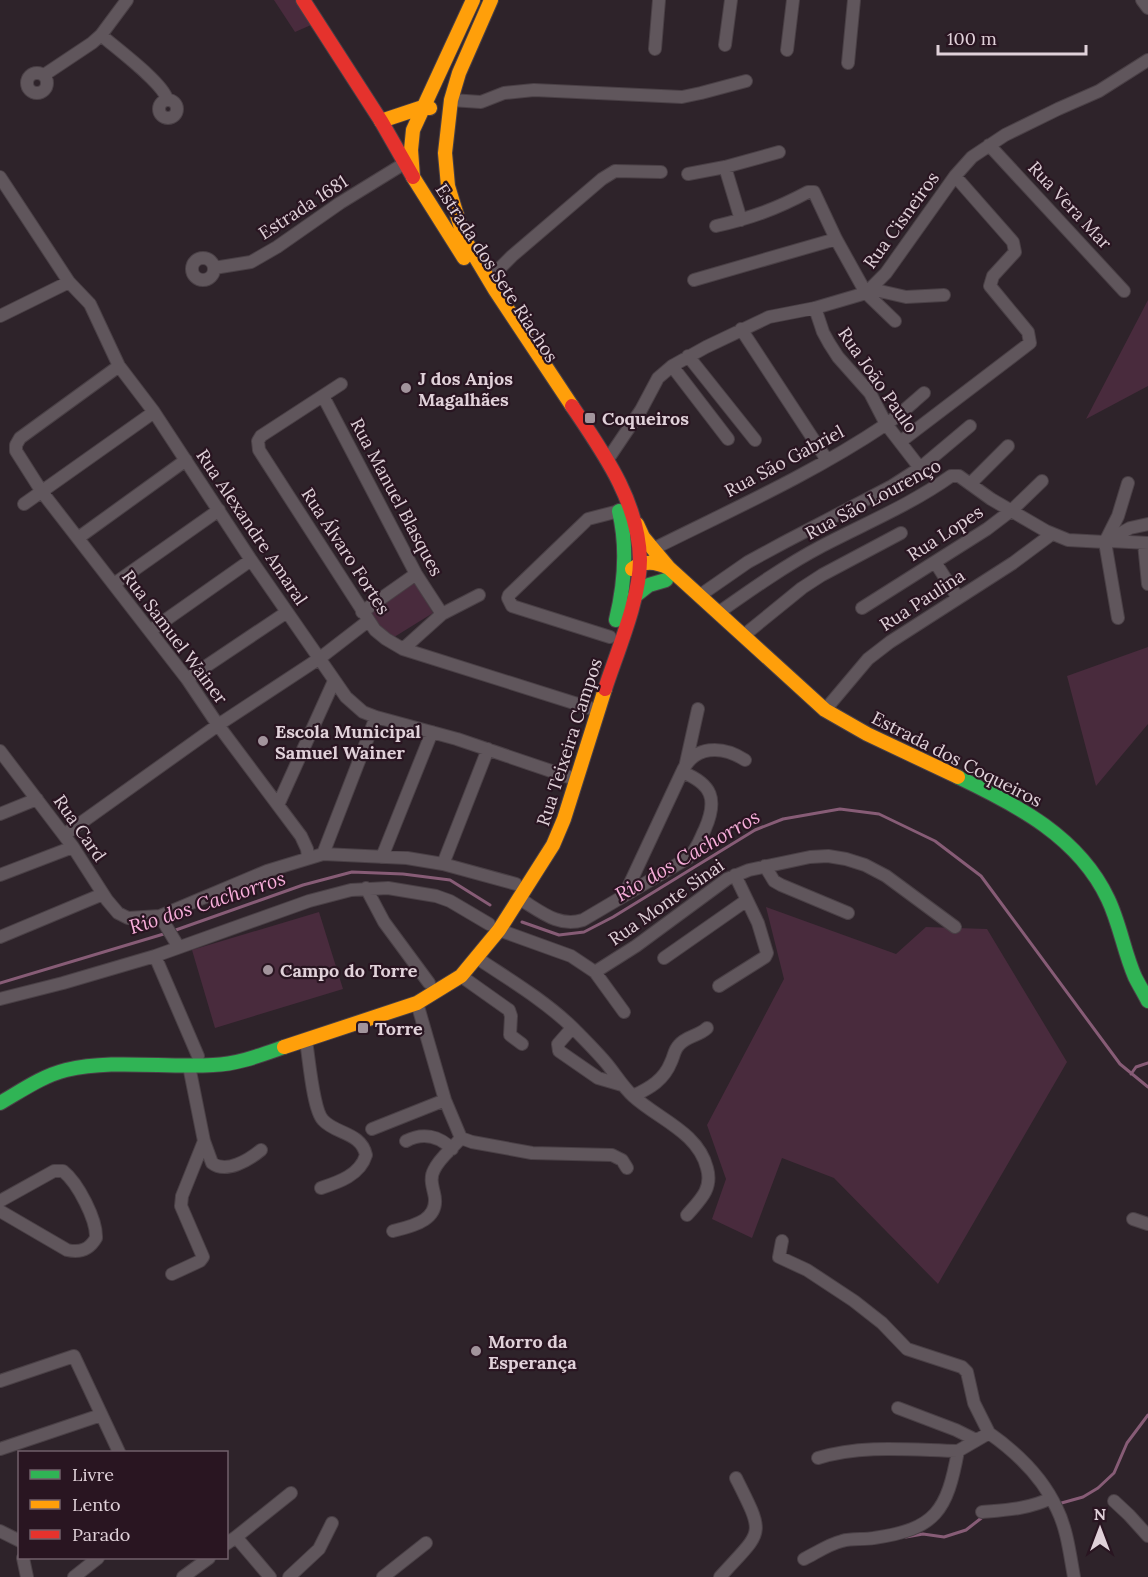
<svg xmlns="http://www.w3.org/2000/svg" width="1148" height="1577" viewBox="0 0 1148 1577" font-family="Lora,serif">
  <rect width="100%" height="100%" fill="#2e232a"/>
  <!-- green -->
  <path fill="#492b3d" d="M274 0H297L311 25 295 32Z
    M1148 300V386L1086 419Z
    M415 583 433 613 391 639 370 613Z
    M1148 647V724L1096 786 1067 676Z
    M766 907 896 954 926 927 987 929 1067 1062 938 1284 834 1178 782 1158 752 1238 712 1219 726 1179 707 1125 784 979Z
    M319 912 343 989 215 1028 192 950Z"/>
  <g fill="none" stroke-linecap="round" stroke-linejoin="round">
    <!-- stream -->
    <path stroke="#875c76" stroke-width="3" d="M522 922 559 935 584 932 613 917 755 830 783 819 840 809 879 814 935 841 981 876 1120 1064 1148 1087
      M173 931 303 885 352 872 403 874 450 880 490 905
      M0 983 167 933
      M1131 1074 1136 1067 1148 1063
      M1058 1504 1083 1497 1098 1488 1114 1473 1127 1443 1148 1415
      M906 1537 923 1534 944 1537 966 1530 984 1516"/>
    <defs>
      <path id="street" d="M1142 0 1148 8
        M101 35C117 49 162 82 167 99
        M725 45 731 0
        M655 49 659 0
        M787 50 793 0
        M848 63 854 0
        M27 83a10 10 0 1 1 20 0a10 10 0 1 1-20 0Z
        M44 75 92 43 101 35 127 0
        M159 109a9 9 0 1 1 18 0a9 9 0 1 1-18 0Z
        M451 100 481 102 504 93 534 90 682 97 701 93 746 81
        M989 145 1124 291
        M725 167 741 220
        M688 174 725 167 779 152
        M0 177 69 282 90 304 119 366 154 412 251 560 346 697 363 712 376 717 457 739 569 777
        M716 226C751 218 776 209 808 192H814L836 239 866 293 895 321
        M192 269a11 11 0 1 1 22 0a11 11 0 1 1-22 0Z
        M214 268 251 262 277 247 340 203 405 163
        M489 279 512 256 602 179 615 171 661 172
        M694 280 836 239
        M871 289 906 297 944 295
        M815 308 823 332 829 343 838 357 870 393 886 424 920 468
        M0 316 69 282
        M741 329 827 460
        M688 356 755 440
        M119 366 20 438 16 445V451L42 492 187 679 218 725 301 836 307 849 308 857
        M672 366 728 439
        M341 384 261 436 258 441 259 450 375 630 386 639 403 649 590 708
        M323 396 416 574 442 614
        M900 442 1030 343 1028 332 990 286 993 276 1015 252 1013 242 955 176
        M608 459 641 410 658 378 672 366 706 347 769 317 815 308 866 293 886 273 955 176 972 157 1005 135 1058 109 1099 91 1148 60
        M970 484 1008 446
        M24 504 154 412
        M78 538 186 460
        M1110 541 1148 543
        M1144 543 1148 584
        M653 549C731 510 812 474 885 425 899 416 911 404 924 393
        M935 562 958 598
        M114 584 219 510
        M699 596 748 562 783 543 892 486 920 468 970 426
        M862 608 987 529 1012 510 1042 481
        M362 612 416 574
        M718 613C752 589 786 565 822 546 866 523 910 505 951 476H959L991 499 1046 531 1068 540 1105 542 1130 528 1148 524
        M1118 618 1105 542 1118 516 1128 483
        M150 631 251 560
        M743 636 802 588 822 575 901 533
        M610 637 512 606 508 598 509 595 588 519 619 511
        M403 649 442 614 479 595
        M187 679 287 612
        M825 710 868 659 890 642 1013 563 1052 534
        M0 751 73 847 107 900 118 913 128 918 160 916 267 871 323 854 407 858 443 864 516 884
        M686 763 698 709
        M682 772C694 745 722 745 745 760
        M278 805 334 681
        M0 814 37 799
        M64 835 218 725 320 658 368 621
        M323 854 376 717
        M382 857 432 732
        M443 864 488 749
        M765 866 774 881 781 885 848 913
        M0 875 73 847
        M366 888 384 922 429 983
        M520 899C540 911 559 928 583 920L688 858C697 850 700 839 705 829 718 799 712 784 682 772L624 896
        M160 916 178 946
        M499 930 571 956 595 972 624 1012
        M0 937 103 894
        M155 956 198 1056
        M477 958C510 980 544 1000 573 1028 585 1040 597 1052 607 1064 616 1075 623 1087 633 1096 658 1119 698 1132 707 1168 713 1189 700 1200 687 1215
        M664 958 747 900
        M595 972 636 946 727 879 749 870 810 857 828 856 846 859 865 865 886 876 955 927
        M461 976 509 1010 511 1016 510 1035 522 1044
        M719 986 765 957 767 953 758 923 735 875
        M0 999 63 983 155 956 309 901 351 890 388 888 436 896 450 901 489 924
        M417 1003 445 1100 461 1138 472 1142 532 1153 612 1155 622 1160 627 1168
        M572 1028 558 1044 559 1051 598 1078 622 1085
        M306 1041C309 1058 313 1110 323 1120 335 1134 361 1132 366 1155 360 1175 339 1182 321 1188
        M633 1096C650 1088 664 1080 671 1062 674 1056 674 1050 679 1045 686 1036 699 1036 707 1028
        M372 1129 445 1100
        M204 1141 212 1163C226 1174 249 1160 261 1150
        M406 1141C423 1132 439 1136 452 1149
        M0 1201 54 1171H63C78 1183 97 1220 96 1238 89 1250 80 1253 67 1250L0 1211
        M1133 1219 1148 1224
        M393 1231C413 1226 441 1220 434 1193 432 1185 430 1177 434 1170 439 1158 453 1148 461 1138
        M782 1241 779 1257 807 1270 854 1301 882 1323 907 1349 962 1367 967 1372 974 1403 989 1433
        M172 1274 200 1261 203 1257 181 1206 182 1196 204 1141 189 1066
        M0 1381 74 1356 119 1452
        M898 1408 956 1430 976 1440
        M0 1449 101 1415
        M818 1458C863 1444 912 1450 958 1451
        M1114 1501 1129 1515 1148 1536
        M982 1512C1006 1510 1029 1509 1051 1498
        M0 1531 20 1541
        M236 1537 291 1493
        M226 1544 236 1537 270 1577
        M23 1558 27 1577
        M804 1559C816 1553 829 1544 842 1541 852 1538 864 1540 874 1538 936 1529 947 1511 958 1451L989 1433C1016 1452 1043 1478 1057 1509 1067 1529 1070 1555 1074 1577
        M74 1577 98 1558
        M183 1577 209 1558
        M289 1577 319 1549 332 1523
        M383 1577 426 1543
        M720 1577C763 1529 766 1538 736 1478"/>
      <path id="fast" d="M635 596 649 585 666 580
        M616 620C625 583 628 548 619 511
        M958 777C1017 805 1079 837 1108 899 1120 924 1124 952 1135 977 1139 985 1144 993 1148 1001
        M0 1103C21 1091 42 1076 66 1070 113 1059 165 1068 213 1065 238 1064 261 1055 284 1047"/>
      <path id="slow" d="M491 0 459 73 451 100 445 153 448 186 464 238 495 290 572 406
        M381 121 423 107 430 108
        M464 258 413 177 411 150 413 130 473 0
        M637 524 643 537 669 568 825 710 867 734 958 777
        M632 569C645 560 655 562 669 568
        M284 1047 417 1003 461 976 499 930 553 845 564 819 605 689"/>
      <path id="jam" d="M303 0 381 121 413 177
        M572 406C603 452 639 502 640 560 640 599 617 652 605 689"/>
    </defs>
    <!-- street casing -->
    <use href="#street" stroke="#4a4046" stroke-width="14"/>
    <!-- fast casing -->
    <use href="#fast" stroke="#4a4046" stroke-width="16"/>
    <!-- slow casing -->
    <use href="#slow" stroke="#4a4046" stroke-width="16"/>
    <!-- jam casing -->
    <use href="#jam" stroke="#4a4046" stroke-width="16"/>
    <!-- street -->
    <use href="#street" stroke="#60565c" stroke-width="12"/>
    <!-- fast -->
    <use href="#fast" stroke="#30b455" stroke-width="14"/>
    <!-- slow -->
    <use href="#slow" stroke="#ff9f0a" stroke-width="14"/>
    <!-- jam -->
    <use href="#jam" stroke="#e5322d" stroke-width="14"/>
  </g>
  <!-- markers -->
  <g fill="#a2949c" stroke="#291521" stroke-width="2">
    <circle cx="406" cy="388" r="6"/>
    <rect x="584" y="412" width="12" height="12" rx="3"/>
    <circle cx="263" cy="741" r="6"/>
    <circle cx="268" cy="970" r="6"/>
    <rect x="357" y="1022" width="12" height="12" rx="3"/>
    <circle cx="476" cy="1351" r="6"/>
  </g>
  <g text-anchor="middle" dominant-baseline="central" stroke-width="4.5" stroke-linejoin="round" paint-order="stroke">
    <!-- street labels -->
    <g font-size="18" fill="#e0d1d9" stroke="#291521">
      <text transform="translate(1070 205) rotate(47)">Rua Vera Mar</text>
      <text transform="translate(303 207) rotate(-33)">Estrada 1681</text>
      <text transform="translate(901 220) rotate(-54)">Rua Cisneiros</text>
      <text transform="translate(497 273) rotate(57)">Estrada dos Sete Riachos</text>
      <text transform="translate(878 380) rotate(55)">Rua João Paulo</text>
      <text transform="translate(784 461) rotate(-28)">Rua São Gabriel</text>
      <text transform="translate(397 497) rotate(62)">Rua Manuel Blasques</text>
      <text transform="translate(873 499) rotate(-28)">Rua São Lourenço</text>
      <text transform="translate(252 527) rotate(56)">Rua Alexandre Amaral</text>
      <text transform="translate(945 533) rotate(-33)">Rua Lopes</text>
      <text transform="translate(346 551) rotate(57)">Rua Álvaro Fortes</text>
      <text transform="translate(922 600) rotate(-33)">Rua Paulina</text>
      <text transform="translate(175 637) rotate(53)">Rua Samuel Wainer</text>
      <text transform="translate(569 742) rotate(-72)">Rua Teixeira Campos</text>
      <text transform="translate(957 759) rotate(27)">Estrada dos Coqueiros</text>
      <text transform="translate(80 828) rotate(55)">Rua Card</text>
      <text transform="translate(666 902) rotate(-35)">Rua Monte Sinai</text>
    </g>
    <!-- poi labels -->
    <g font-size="18" font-weight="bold" fill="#e0d1d9" stroke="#291521" text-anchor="start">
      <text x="418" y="378">J dos Anjos<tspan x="418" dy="21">Magalhães</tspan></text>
      <text x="602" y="418">Coqueiros</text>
      <text x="275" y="731">Escola Municipal<tspan x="275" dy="21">Samuel Wainer</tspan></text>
      <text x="280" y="970">Campo do Torre</text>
      <text x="375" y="1028">Torre</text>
      <text x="488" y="1341">Morro da<tspan x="488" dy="21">Esperança</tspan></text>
    </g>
    <!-- water labels -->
    <g font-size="20" font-style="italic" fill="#f7aeda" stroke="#291521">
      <text transform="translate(687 855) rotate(-30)">Rio dos Cachorros</text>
      <text transform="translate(207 902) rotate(-18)">Rio dos Cachorros</text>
    </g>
  </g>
  <!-- legend -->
  <rect x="18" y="1451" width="210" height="108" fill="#291521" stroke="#72606b" stroke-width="1.5"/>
  <rect x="30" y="1470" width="30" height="9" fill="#30b455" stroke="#72606b" stroke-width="1.5"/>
  <text x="72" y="1481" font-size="18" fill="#e0d1d9">Livre</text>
  <rect x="30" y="1500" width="30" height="9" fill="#ff9f0a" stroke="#72606b" stroke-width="1.5"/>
  <text x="72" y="1511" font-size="18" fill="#e0d1d9">Lento</text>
  <rect x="30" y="1530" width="30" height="9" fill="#e5322d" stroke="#72606b" stroke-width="1.5"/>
  <text x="72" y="1541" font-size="18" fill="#e0d1d9">Parado</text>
  <!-- north arrow -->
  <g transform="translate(1100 1529)" stroke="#291521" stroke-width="4.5" paint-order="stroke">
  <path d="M0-4.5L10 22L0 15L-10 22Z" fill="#e0d1d9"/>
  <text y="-9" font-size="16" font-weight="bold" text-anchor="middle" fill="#e0d1d9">N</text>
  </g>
  <!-- scale -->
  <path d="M938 45v9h148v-9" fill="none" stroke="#e0d1d9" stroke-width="3"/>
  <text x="947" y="45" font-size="18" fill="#e0d1d9" stroke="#291521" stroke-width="4.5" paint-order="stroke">100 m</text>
</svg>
